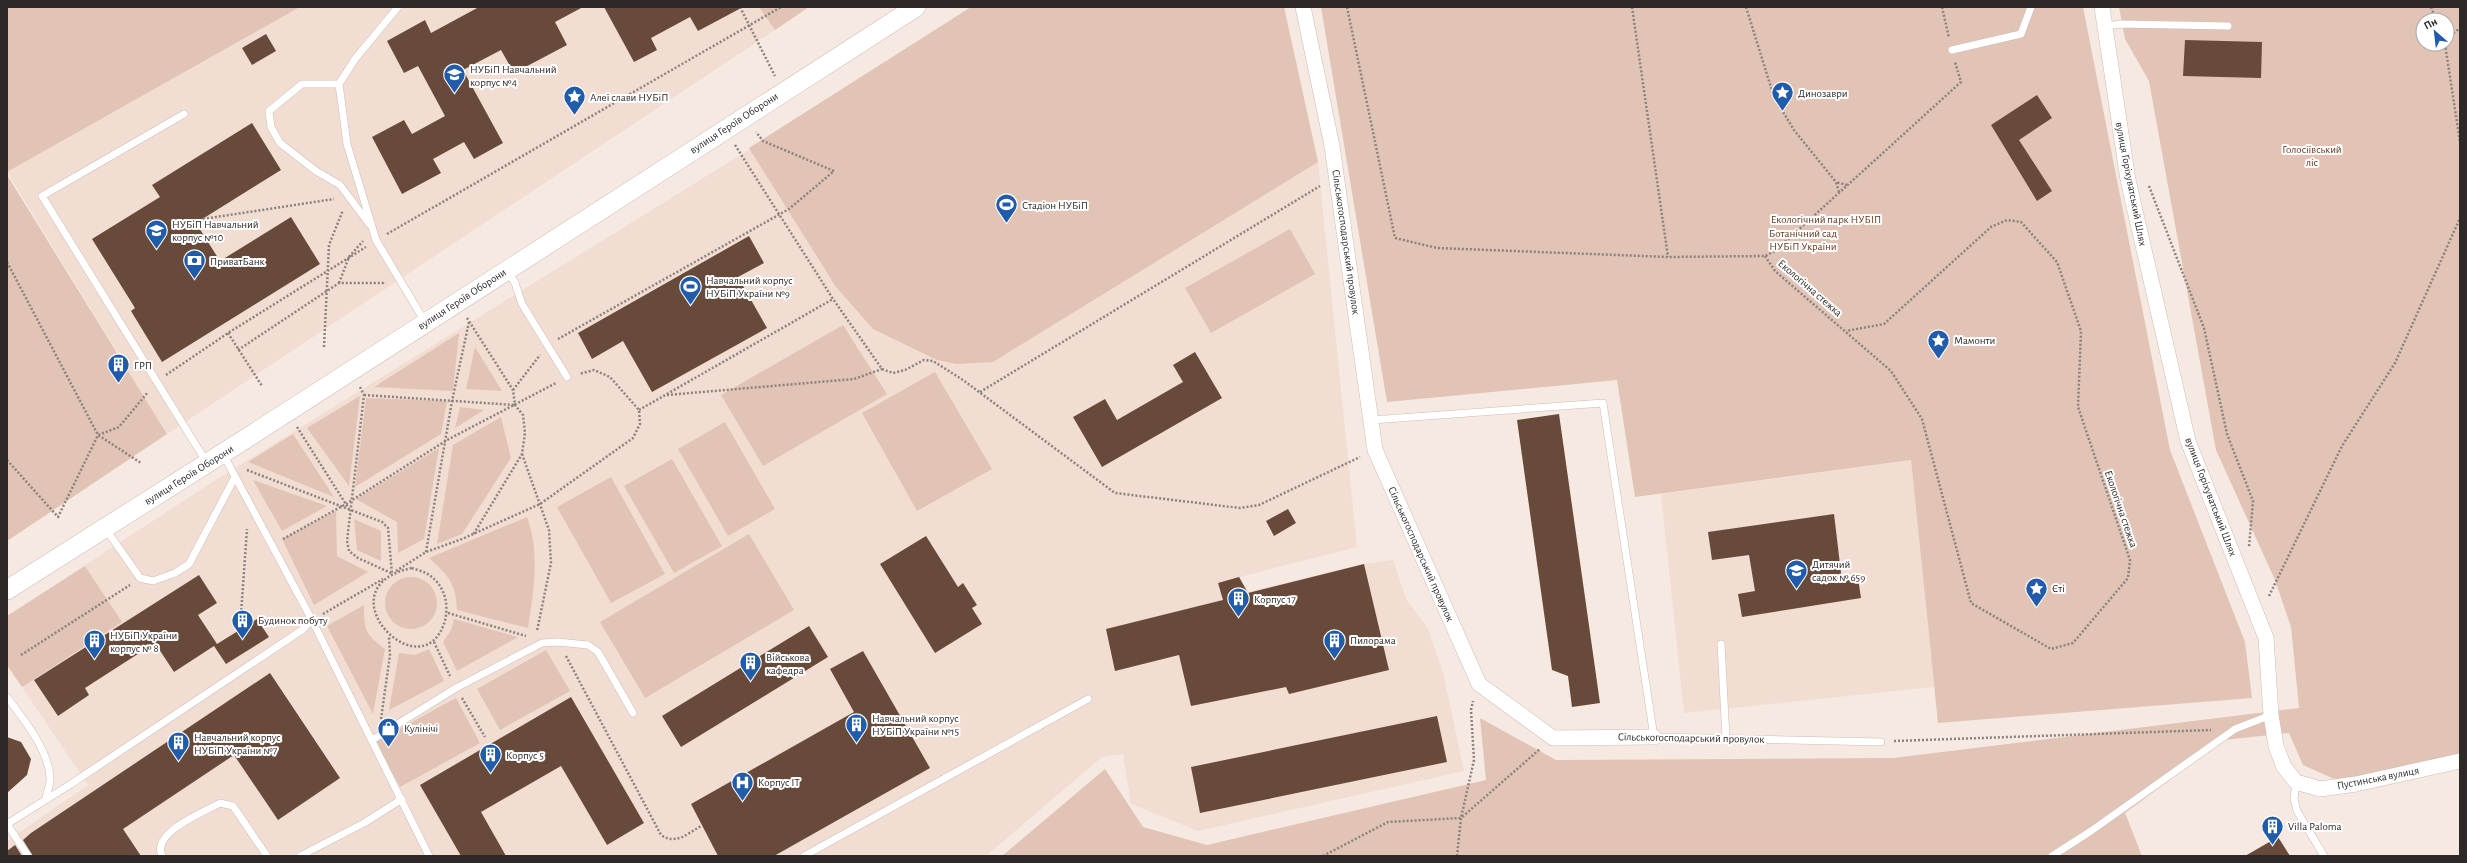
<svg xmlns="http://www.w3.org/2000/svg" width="2467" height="863" viewBox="0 0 2467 863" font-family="'Alegreya Sans',sans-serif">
  <rect width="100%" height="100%" fill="#f6e9e2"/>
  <!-- built -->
  <path fill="#f2ddd3" d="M300 7H759L775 30 167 434 7 172Z
    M1284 7 1318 162 1357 547 1240 577 1247 592 1364 564 1393 560 1406 599 1427 627 1443 672 1464 771 1198 831 1131 804 1123 754 1102 757 986 856H7V841L88 785 7 665V616L211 483 763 141Z
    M1911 460 1934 687 1684 713 1661 494Z"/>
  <!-- green -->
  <path fill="#e1c4b5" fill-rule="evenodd" d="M7 7H300L7 172Z
    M759 7H809L775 30Z
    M971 7H1284L1318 162 993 362 957 364 937 360 873 329 836 287 749 148Z
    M1321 7H2083L2170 450 2245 642 2252 698 1938 723 1911 460 1635 497 1617 380 1387 402Z
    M2119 7H2460V754L2341 782 2303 765 2289 733 2224 740 2125 813 2142 856H1002L1105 769 1143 827 1207 845 1486 780 1480 718 1556 760 1893 758 2299 708 2291 627 2275 580 2216 450 2149 81 2125 39ZM2423 20H2447V44H2423Z
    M7 175 167 434 7 541Z
    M1290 229 1315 274 1211 333 1185 288Z
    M843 325 887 394 763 466 721 395Z
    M459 333 453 391 374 387Z
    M475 347 502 391 466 389Z
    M935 372 992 469 917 511 862 413Z
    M360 396 349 486 307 428Z
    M366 398 447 401 441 434 355 487Z
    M460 407 484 410 455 428Z
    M501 417 511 458 462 534 437 544 453 445Z
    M725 422 775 509 728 536 678 449Z
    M293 434 334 497 248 462Z
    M439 448 424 539 398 553 397 522 356 499Z
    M672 459 722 546 674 573 624 486Z
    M611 477 665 574 611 603 557 507Z
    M253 480 327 506 282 531Z
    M336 511 337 556 368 572 314 605 282 539Z
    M527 517C540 552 534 591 528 628L457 610C456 583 448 575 429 558Z
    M354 519 381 531V561L357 550Z
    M749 534 794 610 645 698 600 622Z
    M85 566 122 622 22 687 7 665V616Z
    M385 603a26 26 0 1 1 52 0a26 26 0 1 1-52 0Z
    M364 605C364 630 365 634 385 649L373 714 327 626Z
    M454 619 518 637 457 671 443 642 451 630Z
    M429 649 444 681 389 710 399 653 415 655Z
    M546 650 570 691 500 730 477 689Z
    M456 698 480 743 400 787 375 742Z"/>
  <!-- building -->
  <path fill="#684a3a" d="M479 7H583L555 22 567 45 514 73 501 50 463 70 503 143 474 159 464 142 433 159 441 173 402 194 372 137 404 120 412 134 445 116 418 66 404 73 387 41 425 20 431 33Z
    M604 7H743L698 31 690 17 651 38 657 50 634 62Z
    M266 34 276 51 252 65 242 48Z
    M2185 40 2262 42 2261 78 2183 76Z
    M2037 95 2052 118 2019 140 2052 191 2037 201 1991 125Z
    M252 123 281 170 196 223 220 261 291 217 320 264 162 362 131 311 135 308 92 239 160 197 152 185Z
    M749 236 764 263 738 277 767 328 652 392 623 341 592 359 578 333Z
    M1195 352 1222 398 1102 467 1073 417 1105 399 1117 420 1183 382 1173 365Z
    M1559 414 1600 703 1572 707 1568 676 1552 670 1517 420Z
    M1288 509 1296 523 1274 536 1266 521Z
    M1834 514 1842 581 1858 578 1861 598 1742 617 1738 594 1755 591 1749 555 1712 560 1708 532Z
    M926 536 958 587 963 583 977 605 972 608 982 624 935 653 880 564Z
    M1364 564 1389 670 1289 694 1286 687 1191 706 1179 655 1115 671 1106 629 1223 600 1218 583 1239 577 1248 593Z
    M199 575 217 603 198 615 217 644 257 619 269 637 226 664 214 646 174 672 155 643 85 688 89 695 58 716 34 680Z
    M809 626 828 657 681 747 662 716Z
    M863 651 930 768 774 856H718L691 804 854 712 830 669Z
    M270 673 340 778 278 820 234 755 123 829 141 856H33L23 840 31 833Z
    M571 697 644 823 607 845 561 766 481 812 506 856H461L420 785Z
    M1437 716 1447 762 1200 813 1191 767Z
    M7 737 21 742 31 759 27 775 7 793Z
    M2278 837 2290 856H2245Z
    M15 845 22 856H7V851Z"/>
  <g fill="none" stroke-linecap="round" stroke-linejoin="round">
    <defs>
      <path id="service" d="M398 7 355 59 339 84 347 144 376 240 425 322
        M2105 26 2122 24 2228 26
        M1952 50 2021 34 2031 7
        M339 84H302L269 111 271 127 280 143 316 171 340 185 370 225
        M184 114 42 196 207 463
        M508 272 515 283 522 304 567 377
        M1372 420 1603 403 1654 737 1881 742
        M223 454 312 620 429 856
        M105 528 140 578 153 581 175 573 189 564 235 477
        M1721 644 1726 738
        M7 697C23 719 48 748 50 777 51 783 47 792 46 798
        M372 740 456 688 542 643 558 642 588 645 598 652 633 713
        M2296 782 2294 799 2297 811 2324 856
        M7 824 71 784 302 630 312 620
        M7 824 28 856
        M162 856C151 833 203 812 220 803L233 806 267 856
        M300 856 364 823 402 799
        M804 856 1088 699
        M2052 856 2091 831 2235 729 2271 715"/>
      <path id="minor" d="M1303 7 1332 146 1375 450 1479 684 1553 738 1654 737
        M2102 7 2128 180 2188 441 2266 638 2271 715 2276 746 2284 767 2296 782 2320 789 2356 784 2460 761"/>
      <path id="tertiary" d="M7 590 250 436 916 7"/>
    </defs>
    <!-- service casing -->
    <use href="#service" stroke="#cabdb7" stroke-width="8"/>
    <!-- minor casing -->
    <use href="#minor" stroke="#cabdb7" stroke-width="16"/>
    <!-- tertiary casing -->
    <use href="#tertiary" stroke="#cabdb7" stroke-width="20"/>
    <!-- path -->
    <path stroke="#8b827e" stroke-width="2.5" stroke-dasharray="2 2" stroke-linecap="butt" d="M740 7 775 76
      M1347 7 1395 238 1437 248 1668 257 1765 256 1775 251 1961 82 1955 62
      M1632 7 1668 257
      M1746 7 1774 97 1794 130 1836 182
      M1942 7 1949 38
      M2431 7 2436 20
      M2447 38 2460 28
      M2445 44 2460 142
      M735 145 833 299 882 369 893 373 905 370 924 360 933 361 963 380 1115 493 1240 508 1259 505 1360 457
      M2149 186 2204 328 2227 434 2253 501 2249 547
      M1839 192 1836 182 1847 185
      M203 219 334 199
      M387 234 781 7
      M1765 256 1775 271 1891 371 1922 419 1971 603 2051 649 2073 643 2128 578 2130 560 2078 407 2081 331 2057 262 2021 222 2007 220 1991 227 1884 324 1846 331
      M7 262 98 435 141 463
      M339 283 349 257 363 241
      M467 318 513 390 515 405 523 415 525 433 522 454 473 535
      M228 333 262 386
      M558 339 789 209 834 171 763 141 756 132
      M324 347 329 245 343 210
      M238 350 339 283H386
      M166 375 228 333 366 247
      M360 387 364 395 347 541 349 551 358 558 391 573
      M513 390 540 355
      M980 392 1320 186
      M364 395 515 405
      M667 395 854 379 882 369
      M639 410 833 299
      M297 427 349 509
      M522 454 549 530 551 563 537 631
      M7 460 58 517 98 435 119 427 148 392
      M247 470 382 522 388 528 392 574
      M283 539 346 504 447 440 556 383
      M426 552 452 401 469 322
      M412 568C417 570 424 571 429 575 449 588 451 616 439 634 409 680 325 586 412 568Z
      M396 571 426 552 462 539 540 504 633 438 640 424 639 410 610 377 594 370 579 374
      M2269 596 2342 446 2395 363 2460 218
      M448 613 526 636
      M241 614 247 529
      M323 614 383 579
      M434 642 450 676
      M21 655 130 585
      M566 656 661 835C676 845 687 834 701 826
      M462 698 485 737
      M381 719 390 655 389 637
      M1894 741 2211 730
      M1323 856 1388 822 1461 818 1474 760 1471 710 1473 701
      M1457 856 1461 818 1540 749"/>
    <!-- service -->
    <use href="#service" stroke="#fff" stroke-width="7"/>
    <!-- minor -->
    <use href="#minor" stroke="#fff" stroke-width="15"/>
    <!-- tertiary -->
    <use href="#tertiary" stroke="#fff" stroke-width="19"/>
  </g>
  <!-- icons -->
  <defs>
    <symbol id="university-pin" viewBox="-11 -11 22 30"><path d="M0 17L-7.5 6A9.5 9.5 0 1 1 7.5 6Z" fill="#205bac" stroke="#fff"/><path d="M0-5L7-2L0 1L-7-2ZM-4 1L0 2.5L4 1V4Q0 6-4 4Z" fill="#fff"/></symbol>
    <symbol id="sight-pin" viewBox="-11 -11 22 30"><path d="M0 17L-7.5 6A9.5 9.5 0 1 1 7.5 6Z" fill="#205bac" stroke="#fff"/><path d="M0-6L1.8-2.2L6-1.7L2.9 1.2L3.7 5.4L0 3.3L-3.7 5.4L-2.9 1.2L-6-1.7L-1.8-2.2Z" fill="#fff"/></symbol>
    <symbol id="stadium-pin" viewBox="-11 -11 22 30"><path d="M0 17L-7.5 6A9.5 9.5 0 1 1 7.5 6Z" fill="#205bac" stroke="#fff"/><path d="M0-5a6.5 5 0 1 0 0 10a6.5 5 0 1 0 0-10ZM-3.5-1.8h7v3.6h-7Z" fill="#fff"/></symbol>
    <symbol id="bank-pin" viewBox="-11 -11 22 30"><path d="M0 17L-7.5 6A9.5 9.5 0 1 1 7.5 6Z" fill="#205bac" stroke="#fff"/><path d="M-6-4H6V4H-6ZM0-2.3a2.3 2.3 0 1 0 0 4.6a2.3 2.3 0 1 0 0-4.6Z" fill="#fff"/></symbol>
    <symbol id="building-pin" viewBox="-11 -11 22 30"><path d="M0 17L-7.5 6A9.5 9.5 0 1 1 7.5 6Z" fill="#205bac" stroke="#fff"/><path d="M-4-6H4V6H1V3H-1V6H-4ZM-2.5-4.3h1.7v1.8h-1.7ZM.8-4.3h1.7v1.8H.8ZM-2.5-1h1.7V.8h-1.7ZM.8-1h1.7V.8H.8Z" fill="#fff"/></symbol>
    <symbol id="school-pin" viewBox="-11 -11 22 30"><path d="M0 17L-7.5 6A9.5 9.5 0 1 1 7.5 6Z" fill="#205bac" stroke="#fff"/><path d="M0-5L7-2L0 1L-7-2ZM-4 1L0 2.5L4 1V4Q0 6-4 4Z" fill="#fff"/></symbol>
    <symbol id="shop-pin" viewBox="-11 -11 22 30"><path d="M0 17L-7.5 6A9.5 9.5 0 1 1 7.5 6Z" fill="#205bac" stroke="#fff"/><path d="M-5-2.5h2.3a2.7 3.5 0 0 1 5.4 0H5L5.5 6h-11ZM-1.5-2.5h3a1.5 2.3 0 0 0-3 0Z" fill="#fff"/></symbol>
    <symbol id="hospital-pin" viewBox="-11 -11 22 30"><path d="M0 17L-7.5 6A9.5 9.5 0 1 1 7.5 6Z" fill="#205bac" stroke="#fff"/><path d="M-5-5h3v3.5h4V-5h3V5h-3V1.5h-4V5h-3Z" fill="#fff"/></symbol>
  </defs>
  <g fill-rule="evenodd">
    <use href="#university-pin" x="442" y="62" width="25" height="34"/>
    <use href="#sight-pin" x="1770" y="80" width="25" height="34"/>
    <use href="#sight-pin" x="562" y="84" width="25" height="34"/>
    <use href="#stadium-pin" x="994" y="192" width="25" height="34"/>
    <use href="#university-pin" x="144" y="218" width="25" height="34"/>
    <use href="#bank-pin" x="182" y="248" width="25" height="34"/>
    <use href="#stadium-pin" x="678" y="274" width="25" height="34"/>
    <use href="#sight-pin" x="1926" y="328" width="25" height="34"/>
    <use href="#building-pin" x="106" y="352" width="25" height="34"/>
    <use href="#school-pin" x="1784" y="558" width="25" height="34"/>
    <use href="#sight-pin" x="2024" y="576" width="25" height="34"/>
    <use href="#building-pin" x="1226" y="586" width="25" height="34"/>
    <use href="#building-pin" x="230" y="608" width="25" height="34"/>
    <use href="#building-pin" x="1322" y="628" width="25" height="34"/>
    <use href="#building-pin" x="82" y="628" width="25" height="34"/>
    <use href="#building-pin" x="738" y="650" width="25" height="34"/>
    <use href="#building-pin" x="844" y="712" width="25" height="34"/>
    <use href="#shop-pin" x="376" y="716" width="25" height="34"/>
    <use href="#building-pin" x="166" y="730" width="25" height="34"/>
    <use href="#building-pin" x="478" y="742" width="25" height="34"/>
    <use href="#hospital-pin" x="730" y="770" width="25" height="34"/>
    <use href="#building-pin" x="2260" y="814" width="25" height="34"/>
  </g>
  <g text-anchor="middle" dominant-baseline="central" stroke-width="4" stroke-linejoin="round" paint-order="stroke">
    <!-- poi labels -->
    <g font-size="11" fill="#2e2927" stroke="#fff" text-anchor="start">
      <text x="470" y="69">НУБіП Навчальний<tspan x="470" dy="13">корпус №4</tspan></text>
      <text x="1798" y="93">Динозаври</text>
      <text x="590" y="97">Алеї слави НУБіП</text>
      <text x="1022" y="205">Стадіон НУБіП</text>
      <text x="172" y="224">НУБіП Навчальний<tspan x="172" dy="13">корпус №10</tspan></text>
      <text x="210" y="261">ПриватБанк</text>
      <text x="706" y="280">Навчальний корпус<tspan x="706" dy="13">НУБіП України №9</tspan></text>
      <text x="1954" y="340">Мамонти</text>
      <text x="134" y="365">ГРП</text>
      <text x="1812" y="564">Дитячий<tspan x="1812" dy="13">садок № 659</tspan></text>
      <text x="2052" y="588">Єті</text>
      <text x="1254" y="599">Корпус 17</text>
      <text x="258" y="620">Будинок побуту</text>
      <text x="110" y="635">НУБіП України<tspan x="110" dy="13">корпус № 8</tspan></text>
      <text x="1350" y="640">Пилорама</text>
      <text x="766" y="657">Військова<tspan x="766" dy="13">кафедра</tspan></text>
      <text x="872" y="718">Навчальний корпус<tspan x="872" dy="13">НУБіП України №15</tspan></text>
      <text x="404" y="728">Кулінічі</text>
      <text x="194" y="737">Навчальний корпус<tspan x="194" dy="13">НУБіП України №7</tspan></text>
      <text x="506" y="755">Корпус 5</text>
      <text x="758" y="782">Корпус ІТ</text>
      <text x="2288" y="826">Villa Paloma</text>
    </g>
    <!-- street labels -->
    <g font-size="11" fill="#2e2927" stroke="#fff">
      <text transform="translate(734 123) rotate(-33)">вулиця Героїв Оборони</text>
      <text transform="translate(2131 184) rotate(79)">вулиця Горіхуватський Шлях</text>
      <text transform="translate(1346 242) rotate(82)">Сільськогосподарський провулок</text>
      <text transform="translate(1810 288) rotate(41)">Екологічна стежка</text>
      <text transform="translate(462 299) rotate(-33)">вулиця Героїв Оборони</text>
      <text transform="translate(189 475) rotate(-32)">вулиця Героїв Оборони</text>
      <text transform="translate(2211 497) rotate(69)">вулиця Горіхуватський Шлях</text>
      <text transform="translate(2121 509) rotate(71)">Екологічна стежка</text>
      <text transform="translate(1421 554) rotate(66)">Сільськогосподарський провулок</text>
      <text transform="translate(1691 738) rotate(1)">Сільськогосподарський провулок</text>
      <text transform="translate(2378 778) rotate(-11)">Пустинська вулиця</text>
    </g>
    <!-- park labels -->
    <g font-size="11" fill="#68381e" stroke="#fff">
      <text x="2312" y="149">Голосіївський<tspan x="2312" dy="13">ліс</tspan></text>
      <text x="1826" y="219">Екологічний парк НУБІП</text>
      <text x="1803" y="233">Ботанічний сад<tspan x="1803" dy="13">НУБіП України</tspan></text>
    </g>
  </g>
  <!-- border -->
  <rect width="2467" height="863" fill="none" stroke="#2e2927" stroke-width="16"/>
  <!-- north arrow -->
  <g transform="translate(2435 32) rotate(332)"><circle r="19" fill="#ffffff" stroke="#aba9a9"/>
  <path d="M0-3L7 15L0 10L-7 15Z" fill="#205bac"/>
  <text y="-6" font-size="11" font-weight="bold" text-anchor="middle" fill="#2e2927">Пн</text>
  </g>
</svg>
